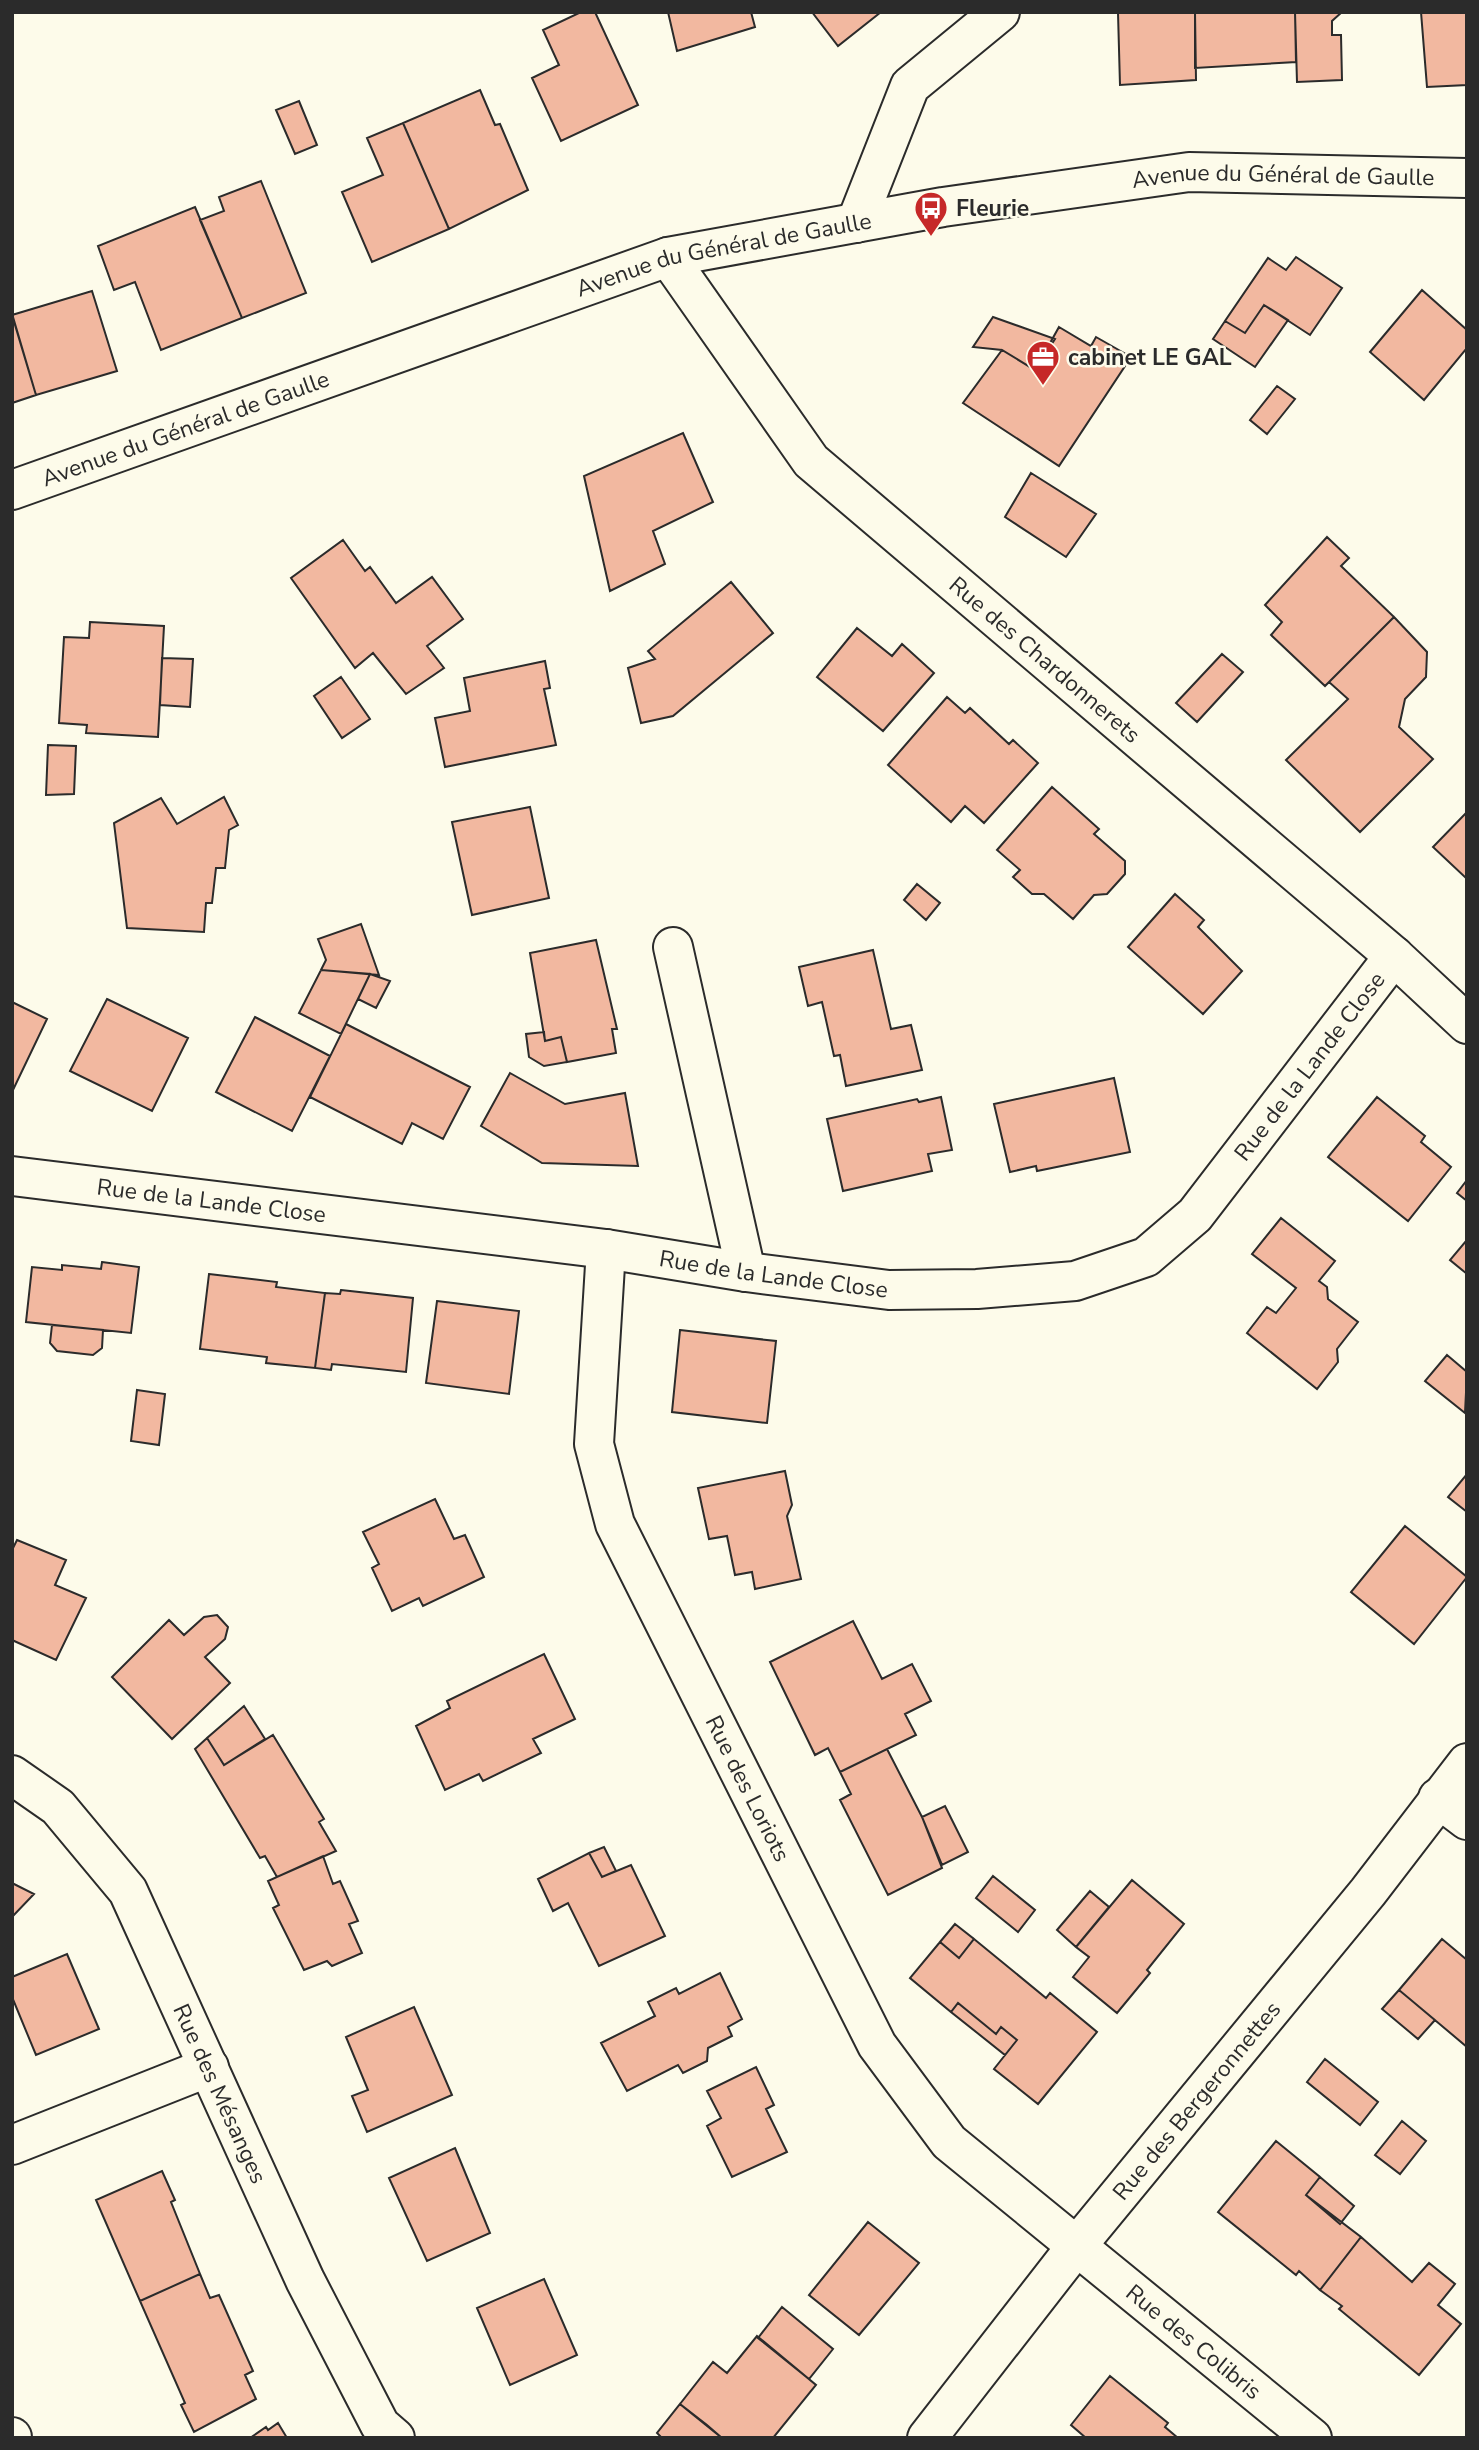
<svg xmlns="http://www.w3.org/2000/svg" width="1479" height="2450" viewBox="0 0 1479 2450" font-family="'Nunito Sans',sans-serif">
  <rect width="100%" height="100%" fill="#fdfbea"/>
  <!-- building -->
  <path fill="#f2b8a0" stroke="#2b2b2b" stroke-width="2" d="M581 12H595L638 105 561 141 532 78 559 65 543 30Z
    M668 12H751L755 27 677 51Z
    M812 12H881L838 46Z
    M1195 12 1196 80 1120 85 1118 13Z
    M1195 12H1295L1296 62 1195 68Z
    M1295 12H1342L1332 21V35H1341L1342 80 1297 82Z
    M1421 12H1467V85L1427 87Z
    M480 90 495 125 500 124 528 190 449 229 403 123Z
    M299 101 317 145 295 154 276 110Z
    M403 123 449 229 372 262 342 192 383 175 367 138Z
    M261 181 306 293 242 318 200 220 224 211 219 197Z
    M195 207 242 318 161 350 135 282 114 290 98 246Z
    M1296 257 1342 288 1310 335 1264 305 1245 333 1225 321 1268 258 1286 270Z
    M1422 290 1467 330V348L1424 400 1370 352Z
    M92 291 117 371 36 395 12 315Z
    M1264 305 1288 320 1255 367 1213 339 1225 321 1245 333Z
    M13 317 36 395 12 403V317Z
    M993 317 1055 339 1035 370 1002 350 973 347Z
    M1059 327 1091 346 1096 337 1131 357 1059 466 963 403 1002 350 1035 370Z
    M1277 386 1295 399 1267 434 1250 420Z
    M683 433 713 502 653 531 665 564 610 591 584 476Z
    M1031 473 1096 514 1066 557 1005 517Z
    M1327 537 1349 558 1341 566 1394 617 1325 686 1271 635 1282 622 1265 605Z
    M343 540 365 571 370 567 396 603 432 577 463 619 427 646 444 668 406 694 373 653 355 668 291 578Z
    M731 582 773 633 673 716 641 723 628 668 655 659 648 651Z
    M1394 617 1427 652 1426 677 1405 699 1399 727 1433 759 1360 832 1286 760 1348 699 1329 682Z
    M90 622 164 626 158 737 86 733 87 725 59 723 64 637 89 638Z
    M857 628 892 656 902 644 934 673 883 731 817 677Z
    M1222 654 1243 672 1197 722 1176 703Z
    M162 658 193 659 190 707 160 705Z
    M545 661 550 688 544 689 556 745 445 767 435 718 470 711 464 678Z
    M341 677 370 719 342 738 314 696Z
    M947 697 965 713 970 708 1009 744 1013 740 1038 763 984 823 965 806 951 822 888 765Z
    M48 745 76 746 74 794 46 795Z
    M1052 787 1099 829 1094 834 1125 861V874L1107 894 1094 895 1073 919 1044 894H1032L1013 877 1020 870 997 850Z
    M224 797 238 825 229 830 225 868H216L212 903H206L204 932 127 928 114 823 161 798 177 824Z
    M530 807 549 898 472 915 452 822Z
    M1467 812V879L1433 847Z
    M917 884 940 903 926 920 904 900Z
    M1175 894 1204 920 1198 927 1242 971 1203 1014 1128 947Z
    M361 924 379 975 321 970 326 960 318 939Z
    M596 940 617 1029H612L616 1053 567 1062 561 1037 545 1041 530 953Z
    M873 950 891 1029 911 1025 922 1070 846 1086 840 1055 834 1056 822 1002 808 1006 799 967Z
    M321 970 370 974 341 1034 299 1013Z
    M370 974 390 981 376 1008 358 999Z
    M107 999 188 1038 152 1111 70 1071Z
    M12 1002 47 1019 12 1092Z
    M255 1017 330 1056 292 1131 216 1092Z
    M346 1024 470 1087 443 1139 412 1123 402 1144 310 1097Z
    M544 1032 545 1041 561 1037 567 1062 544 1066 529 1057 526 1034Z
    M510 1073 565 1104 625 1093 638 1166 542 1163 481 1126Z
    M1114 1078 1130 1152 1037 1171 1036 1166 1010 1172 994 1104Z
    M941 1097 952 1150 928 1154 932 1171 843 1191 827 1119 917 1099 919 1102Z
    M1377 1097 1425 1136 1421 1142 1451 1167 1408 1221 1328 1157Z
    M1467 1180V1201L1457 1193Z
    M1281 1218 1335 1261 1319 1281 1327 1287 1328 1299 1358 1322 1337 1349 1338 1362 1317 1389 1247 1333 1267 1307 1276 1313 1296 1288 1252 1254Z
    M1466 1241H1467V1274L1450 1260Z
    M102 1262 139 1267 131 1333 26 1322 32 1267 62 1270V1265L101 1269Z
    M209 1274 277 1282 276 1287 325 1293 315 1368 266 1363 267 1357 200 1349Z
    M341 1290 413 1298 406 1372 332 1364 331 1370 315 1368 325 1293 340 1294Z
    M437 1301 519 1311 509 1394 426 1383Z
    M52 1325 103 1330 102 1348 93 1355 57 1351 50 1343Z
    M680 1330 776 1341 767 1423 672 1412Z
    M1447 1355 1467 1372 1465 1413 1425 1381Z
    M137 1390 165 1394 159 1445 131 1441Z
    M785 1471 792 1505 787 1516 801 1579 755 1589 752 1572 735 1575 727 1536 709 1539 698 1488Z
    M1467 1474V1512L1448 1497Z
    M435 1499 454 1539 465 1535 484 1577 423 1606 419 1598 392 1611 372 1568 379 1564 363 1532Z
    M1405 1526 1467 1577 1414 1644 1351 1592Z
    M17 1540 66 1560 55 1585 86 1598 56 1660 12 1640V1550Z
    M217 1615 228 1627 225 1639 205 1657 230 1683 172 1739 112 1677 169 1620 184 1635 204 1617Z
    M853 1621 882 1679 912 1664 931 1701 905 1714 916 1735 840 1772 828 1748 815 1755 770 1662Z
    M544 1654 575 1719 533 1739 541 1753 483 1781 479 1774 445 1790 416 1726 450 1708 447 1701Z
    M244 1706 265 1739 224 1765 207 1738Z
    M273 1735 324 1819 319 1822 336 1851 277 1877 265 1856 260 1858 195 1749 207 1738 224 1765Z
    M887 1749 922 1817 942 1868 888 1895 840 1800 851 1794 840 1772Z
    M945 1806 968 1852 942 1865 922 1817Z
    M604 1847 616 1871 602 1877 589 1853Z
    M589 1853 602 1877 631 1865 665 1936 599 1966 568 1903 553 1911 538 1879Z
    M323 1856 333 1884 340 1881 358 1921 349 1924 362 1953 332 1966 327 1961 304 1970 273 1908 279 1905 268 1881Z
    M993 1876 1035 1910 1018 1932 976 1898Z
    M1132 1880 1184 1924 1147 1970 1150 1973 1117 2013 1073 1977 1089 1957 1076 1947Z
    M12 1883 34 1894 12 1917Z
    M1090 1891 1109 1907 1076 1947 1057 1930Z
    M955 1924 974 1939 959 1958 940 1942Z
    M974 1939 1046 1998 1050 1993 1097 2032 1038 2104 994 2069 1017 2040 1001 2027 996 2034 958 2003 951 2012 910 1978 940 1942 959 1958Z
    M1442 1939 1467 1960V2047L1399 1990Z
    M67 1954 99 2029 36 2055 12 1997V1977Z
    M720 1973 742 2019 728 2027 732 2036 708 2048 707 2061 683 2073 678 2065 627 2091 601 2043 655 2016 648 2002 676 1988 679 1994Z
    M1399 1990 1435 2020 1418 2039 1382 2009Z
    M958 2003 996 2034 1001 2027 1017 2040 1005 2055 951 2012Z
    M414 2007 452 2095 367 2132 352 2096 368 2090 346 2037Z
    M1325 2059 1378 2102 1360 2125 1307 2082Z
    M756 2067 774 2105 766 2109 787 2152 732 2177 707 2126 721 2118 707 2091Z
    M1402 2121 1426 2141 1400 2174 1375 2155Z
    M1276 2141 1320 2177 1306 2195 1361 2237 1320 2290 1299 2271 1296 2275 1218 2212Z
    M455 2148 490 2233 427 2261 389 2178Z
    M162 2171 175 2200 171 2202 200 2274 140 2301 96 2200Z
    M1320 2177 1354 2206 1340 2224 1306 2195Z
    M868 2222 919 2263 859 2335 809 2295Z
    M1361 2237 1412 2282 1429 2263 1455 2284 1438 2305 1461 2324 1419 2375 1339 2309 1342 2306 1320 2290Z
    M200 2274 210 2298 219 2295 253 2371 245 2375 256 2399 194 2432 181 2405 185 2403 140 2301Z
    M544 2279 577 2355 510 2385 477 2308Z
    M782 2307 833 2349 809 2379 758 2338Z
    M757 2336 816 2385 773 2438H722L680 2404 713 2362 727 2373Z
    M1110 2376 1168 2423 1165 2427 1178 2438H1086L1071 2425Z
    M680 2404 707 2425 722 2438H662L657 2433Z
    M278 2423 287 2438H250L266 2427 268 2430Z"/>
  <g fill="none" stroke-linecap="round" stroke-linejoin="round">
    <defs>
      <g id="minor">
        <path d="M856 223 910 86 1000 12"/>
        <path id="s1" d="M668 257 811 461 1394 956 1467 1024"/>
        <path id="s2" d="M12 490 668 257 943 207 1189 172 1467 178"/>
        <path d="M673 947 746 1272"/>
        <path id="s3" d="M12 1176 606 1249 746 1272 889 1290 977 1289 1075 1281 1146 1257 1195 1215 1394 956"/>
        <path id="s4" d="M606 1249 594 1444 615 1524 877 2045 949 2142 1312 2438"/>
        <path id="s5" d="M12 1775 58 1807 128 1891 305 2280 380 2425 395 2438"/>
        <path d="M1438 1798 1467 1820"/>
        <path d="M12 2145 209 2067"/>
        <path d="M12 2437V2438"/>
        <path id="s6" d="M927 2438 1075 2248 1368 1892 1467 1763"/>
      </g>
    </defs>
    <!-- minor casing -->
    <use href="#minor" stroke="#2b2b2b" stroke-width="42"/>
    <!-- minor -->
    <use href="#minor" stroke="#fdfbea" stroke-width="38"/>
  </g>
  <!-- icons -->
  <defs>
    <symbol id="bus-pin" viewBox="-11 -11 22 30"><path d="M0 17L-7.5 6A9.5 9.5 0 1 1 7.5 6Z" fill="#c62828" stroke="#fdfbea"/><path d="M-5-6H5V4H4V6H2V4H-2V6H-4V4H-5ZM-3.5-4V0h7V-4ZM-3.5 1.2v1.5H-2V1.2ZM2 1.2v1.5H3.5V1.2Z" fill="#fff"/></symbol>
    <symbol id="office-pin" viewBox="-11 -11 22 30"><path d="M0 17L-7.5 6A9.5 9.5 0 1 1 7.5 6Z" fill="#c62828" stroke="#fdfbea"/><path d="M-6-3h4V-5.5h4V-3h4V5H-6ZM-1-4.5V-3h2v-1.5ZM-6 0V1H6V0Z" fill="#fff"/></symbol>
  </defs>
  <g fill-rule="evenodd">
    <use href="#bus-pin" x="912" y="189" width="38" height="52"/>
    <use href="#office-pin" x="1024" y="338" width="38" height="52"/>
  </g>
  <g text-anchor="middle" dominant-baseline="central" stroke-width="5" stroke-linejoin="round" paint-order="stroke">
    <!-- street labels -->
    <g font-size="23" fill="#2b2b2b" stroke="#fdfbea">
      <text stroke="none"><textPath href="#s2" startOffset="1318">Avenue du Général de Gaulle</textPath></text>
      <text stroke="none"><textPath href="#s2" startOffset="751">Avenue du Général de Gaulle</textPath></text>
      <text stroke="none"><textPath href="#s2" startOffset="184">Avenue du Général de Gaulle</textPath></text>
      <text stroke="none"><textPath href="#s1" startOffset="556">Rue des Chardonnerets</textPath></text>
      <text stroke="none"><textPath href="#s3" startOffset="1398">Rue de la Lande Close</textPath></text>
      <text stroke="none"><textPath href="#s3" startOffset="201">Rue de la Lande Close</textPath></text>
      <text stroke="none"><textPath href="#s3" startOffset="768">Rue de la Lande Close</textPath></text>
      <text stroke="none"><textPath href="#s4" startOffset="574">Rue des Loriots</textPath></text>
      <text stroke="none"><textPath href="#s5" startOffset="388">Rue des Mésanges</textPath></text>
      <text stroke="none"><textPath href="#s6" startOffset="432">Rue des Bergeronnettes</textPath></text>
      <text stroke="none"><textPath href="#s4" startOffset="1298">Rue des Colibris</textPath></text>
    </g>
    <!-- poi labels -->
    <g font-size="23" font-weight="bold" fill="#2b2b2b" stroke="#fdfbea" text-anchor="start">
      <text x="956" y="208">Fleurie</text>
      <text x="1068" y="357">cabinet LE GAL</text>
    </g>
  </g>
  <!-- border -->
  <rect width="1479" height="2450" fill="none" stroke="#2b2b2b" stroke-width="28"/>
</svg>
